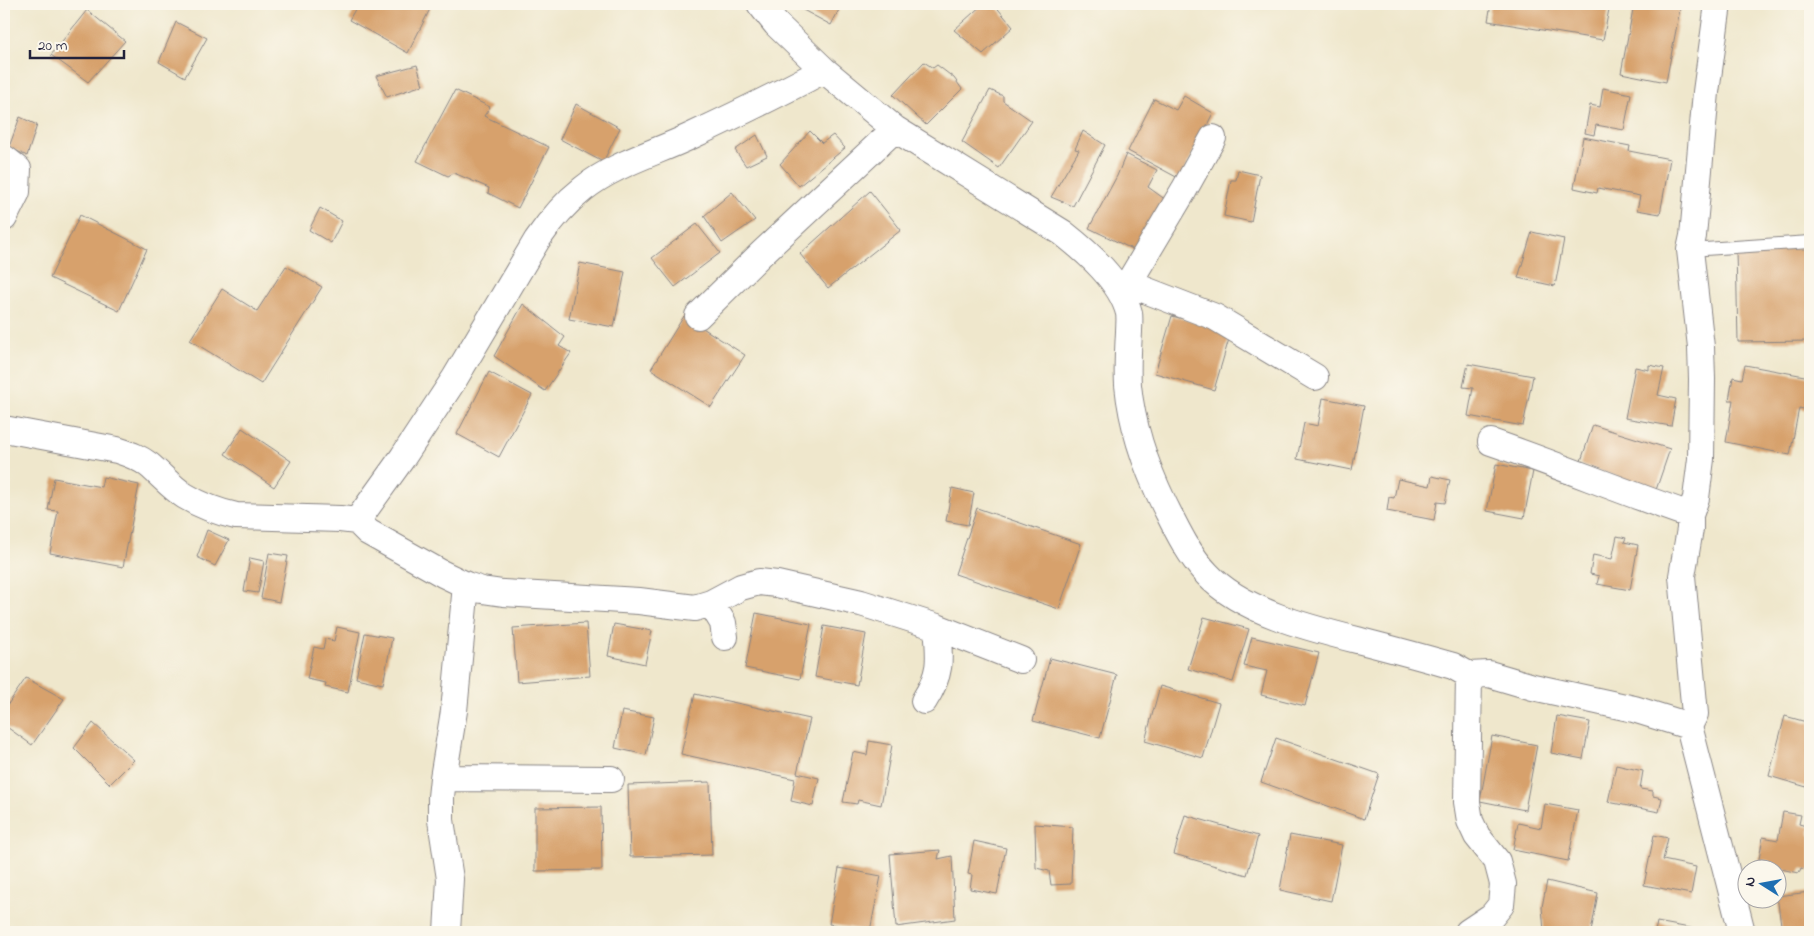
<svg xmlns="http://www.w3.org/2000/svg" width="1814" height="936" viewBox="0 0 1814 936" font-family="'Indie Flower',sans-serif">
  <rect width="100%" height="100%" fill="#fbf7ec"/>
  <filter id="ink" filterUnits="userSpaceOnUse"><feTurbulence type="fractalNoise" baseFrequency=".02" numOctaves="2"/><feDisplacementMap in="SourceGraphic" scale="10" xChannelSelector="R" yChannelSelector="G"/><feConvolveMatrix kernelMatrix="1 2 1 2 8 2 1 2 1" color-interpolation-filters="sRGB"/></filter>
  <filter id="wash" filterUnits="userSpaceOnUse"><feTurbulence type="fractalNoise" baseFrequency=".0096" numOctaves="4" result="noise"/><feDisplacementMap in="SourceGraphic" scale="20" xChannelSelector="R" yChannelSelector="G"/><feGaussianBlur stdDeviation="1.12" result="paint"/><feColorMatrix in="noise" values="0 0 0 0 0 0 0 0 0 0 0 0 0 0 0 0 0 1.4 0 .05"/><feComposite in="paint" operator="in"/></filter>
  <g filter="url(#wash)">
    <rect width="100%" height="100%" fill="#efe7cc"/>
    <g id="blocks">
      <!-- building -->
      <path fill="#d7a16c" d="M358 4H430L432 5 408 53 349 20Z
        M792 4H842L831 25Z
        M983 4H994L1013 27 983 54 954 30Z
        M1491 4H1610L1603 40 1488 21Z
        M1634 4H1681L1666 82 1621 73Z
        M87 10 125 41 88 82 51 55Z
        M176 22 207 38 185 77 159 62Z
        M924 62 933 68 937 65 954 78 962 89 926 125 893 95Z
        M417 65 423 85 387 97 376 76Z
        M1603 88 1631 94 1624 130 1596 125 1594 135 1585 133 1590 105 1600 107Z
        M455 90 490 107 484 116 549 147 518 208 488 193 489 188 454 173 448 176 417 161Z
        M990 90 1003 96V101L1032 121 999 168 962 142Z
        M1184 96 1213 113 1180 179 1128 151 1154 99 1176 110Z
        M576 104 620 128 603 162 560 139Z
        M20 117 37 125 27 156 9 147Z
        M810 131 822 143 833 135 845 148 799 186 780 164Z
        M1083 131 1105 145 1073 206 1051 197 1079 150 1075 149Z
        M757 135 767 156 746 166 735 150Z
        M1583 137 1630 146 1629 151 1670 159 1660 214 1637 210 1640 196 1598 188 1597 193 1574 188Z
        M1126 154 1157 170 1148 187 1166 200 1136 251 1089 228 1117 176Z
        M1238 170 1260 175 1251 222 1224 216 1231 180H1236Z
        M870 191 901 230 828 288 800 254Z
        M732 192 755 220 722 243 704 216Z
        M320 208 342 221 331 243 309 230Z
        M80 215 147 249 119 311 50 278Z
        M697 224 720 253 675 287 652 258Z
        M1532 232 1564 239 1555 286 1518 278Z
        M1810 248V341L1738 342 1736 249Z
        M580 263 625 272 614 327 569 319Z
        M286 266 322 287 261 384 190 340 222 289 257 311Z
        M523 304 565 337 559 346 571 353 545 391 494 356Z
        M684 316 745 355 711 407 651 369Z
        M1172 316 1231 332 1214 390 1155 373Z
        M1468 364 1533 376 1523 426 1468 416 1473 388 1463 387Z
        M1649 365 1664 368 1658 395 1676 399 1671 426 1625 418 1635 367 1649 370Z
        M1745 365 1810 377V399L1808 410 1799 408 1790 455 1726 442 1733 400H1729L1733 377 1742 379Z
        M489 372 532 395 499 457 457 434Z
        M1323 398 1364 406 1352 470 1297 459 1304 423 1318 426Z
        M1593 425 1670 449 1656 490 1580 464Z
        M242 428 291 461 274 487 225 454Z
        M1496 464 1533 471 1524 518 1487 511Z
        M1432 476 1450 480 1445 503 1437 502 1434 520 1387 511 1389 497 1394 498 1398 479 1430 486Z
        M103 477 139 485 123 567 50 553 58 511 48 510 54 478 101 487Z
        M952 488 974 493 968 525 946 521Z
        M977 508 1081 544 1059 609 955 574Z
        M207 530 229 540 215 566 197 557Z
        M1617 536 1626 538 1624 542 1638 545 1630 590 1597 584 1599 576 1590 574 1593 555 1612 559Z
        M269 553 288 556 279 602 261 598Z
        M250 558 264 561 258 593 244 591Z
        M756 613 811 624 800 679 745 668Z
        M1204 617 1249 629 1233 682 1188 669Z
        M586 623 590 676 517 682 513 628Z
        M614 624 652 631 645 664 608 656Z
        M824 626 866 634 857 685 815 677Z
        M337 627 360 632 348 692 325 687 326 683 307 679 314 647 323 649 325 639 334 641Z
        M365 633 392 638 383 684 356 678Z
        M1252 637 1319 653 1305 706 1261 695 1267 671 1244 666Z
        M1050 658 1117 675 1100 738 1033 721Z
        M26 678 64 699 32 745 4 725V710Z
        M1160 686 1219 703 1203 758 1145 741Z
        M695 694 810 719 797 773 819 778 813 806 791 801 795 779 681 754Z
        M622 711 654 717 646 755 615 748Z
        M1557 716 1590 722 1583 759 1551 753Z
        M1785 716 1810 723V788L1769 776Z
        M93 723 134 760 110 784 74 748Z
        M1492 736 1537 745 1525 810 1480 801Z
        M1276 738 1379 774 1364 819 1261 782Z
        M869 741 892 745 881 805 858 800 857 804 843 802 853 752 867 755Z
        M1616 765 1643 771 1640 789 1653 791V796L1662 798 1659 812 1608 802Z
        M710 782 712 855 630 857 628 785Z
        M1545 804 1578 810 1568 861 1513 850 1518 823 1541 828Z
        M601 807 602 870 535 871V808Z
        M1783 812 1801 815 1799 824 1810 827V870L1801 868 1799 873 1776 868H1767L1769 861 1759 859 1763 837 1778 840Z
        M1185 815 1258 836 1247 875 1174 854Z
        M1035 824 1073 827 1071 884 1051 885 1049 871 1036 868Z
        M1290 835 1342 845 1331 901 1280 890Z
        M1654 835 1668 838 1663 860 1696 867 1691 894 1644 885Z
        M974 841 1006 848 997 894 970 889 972 875 968 874Z
        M940 850 938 859 952 856 955 919 896 927 890 854Z
        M839 868 881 876 870 931 829 924Z
        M1547 881 1598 893 1591 932H1544L1542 907Z
        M1810 892V932H1782L1777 896Z
        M1657 922 1706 931 1705 932H1655Z"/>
    </g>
  </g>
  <g filter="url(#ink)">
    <use href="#blocks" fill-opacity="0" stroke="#888484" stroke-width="1"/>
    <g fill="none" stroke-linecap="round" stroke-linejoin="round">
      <defs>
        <path id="lane" d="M1690 250 1810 242"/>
        <path id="street" d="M760 4 776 24 824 70 895 129 1063 233C1087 252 1121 281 1129 313 1130 319 1129 326 1129 332 1128 349 1127 367 1128 385 1132 426 1146 467 1164 504 1176 528 1188 554 1207 574 1242 612 1313 629 1361 641 1392 649 1422 657 1453 666L1469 675 1489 674 1533 687 1634 709 1689 726
          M1718 4 1706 92 1693 236 1690 250 1701 347 1702 379 1701 459 1696 498 1690 515V529L1682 576 1695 714 1689 726 1742 932
          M4 158 18 169 17 192 4 218
          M1128 282 1140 288 1215 317 1315 377
          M1122 294 1184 190 1213 138
          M698 316 761 254 895 129
          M4 429 117 450C129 454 139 457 149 465 161 475 171 487 185 496 200 505 218 512 236 516L340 519 357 521 368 532 443 574 466 585 482 590 503 593 639 601 695 608 711 603 741 587 759 582 777 584 861 603 937 627 1021 660
          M1491 442C1558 465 1623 492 1690 515
          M357 521 403 457 455 378 537 240C550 221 565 203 583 189 614 164 655 153 691 136 736 115 781 93 824 70
          M711 603 723 623 725 637
          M924 701C942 673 940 659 937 627
          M443 778 611 779
          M447 932 450 879 441 820V797L443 778 454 711 466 585
          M1468 932 1492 916 1501 905 1503 884 1497 861 1477 836 1470 821 1467 802 1469 675"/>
      </defs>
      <!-- lane casing -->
      <use href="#lane" stroke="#888484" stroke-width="14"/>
      <!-- street casing -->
      <use href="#street" stroke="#888484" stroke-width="28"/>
      <!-- lane -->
      <use href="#lane" stroke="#fff" stroke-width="12"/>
      <!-- street -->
      <use href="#street" stroke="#fff" stroke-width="26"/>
    </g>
  </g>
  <!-- margin -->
  <rect width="1814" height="936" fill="none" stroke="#fbf7ec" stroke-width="20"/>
  <!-- north arrow -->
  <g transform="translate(1762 884) rotate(281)"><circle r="24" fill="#fbf7ec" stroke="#a4a2a5"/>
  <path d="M0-4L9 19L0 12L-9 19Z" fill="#1f6fb2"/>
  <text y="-8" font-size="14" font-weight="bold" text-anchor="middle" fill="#22223b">N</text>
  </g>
  <!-- scale -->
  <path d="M30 50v8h94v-8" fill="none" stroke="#22223b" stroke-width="2.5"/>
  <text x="38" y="50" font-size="15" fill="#22223b" stroke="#fbf7ec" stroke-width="4" paint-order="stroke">20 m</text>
</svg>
